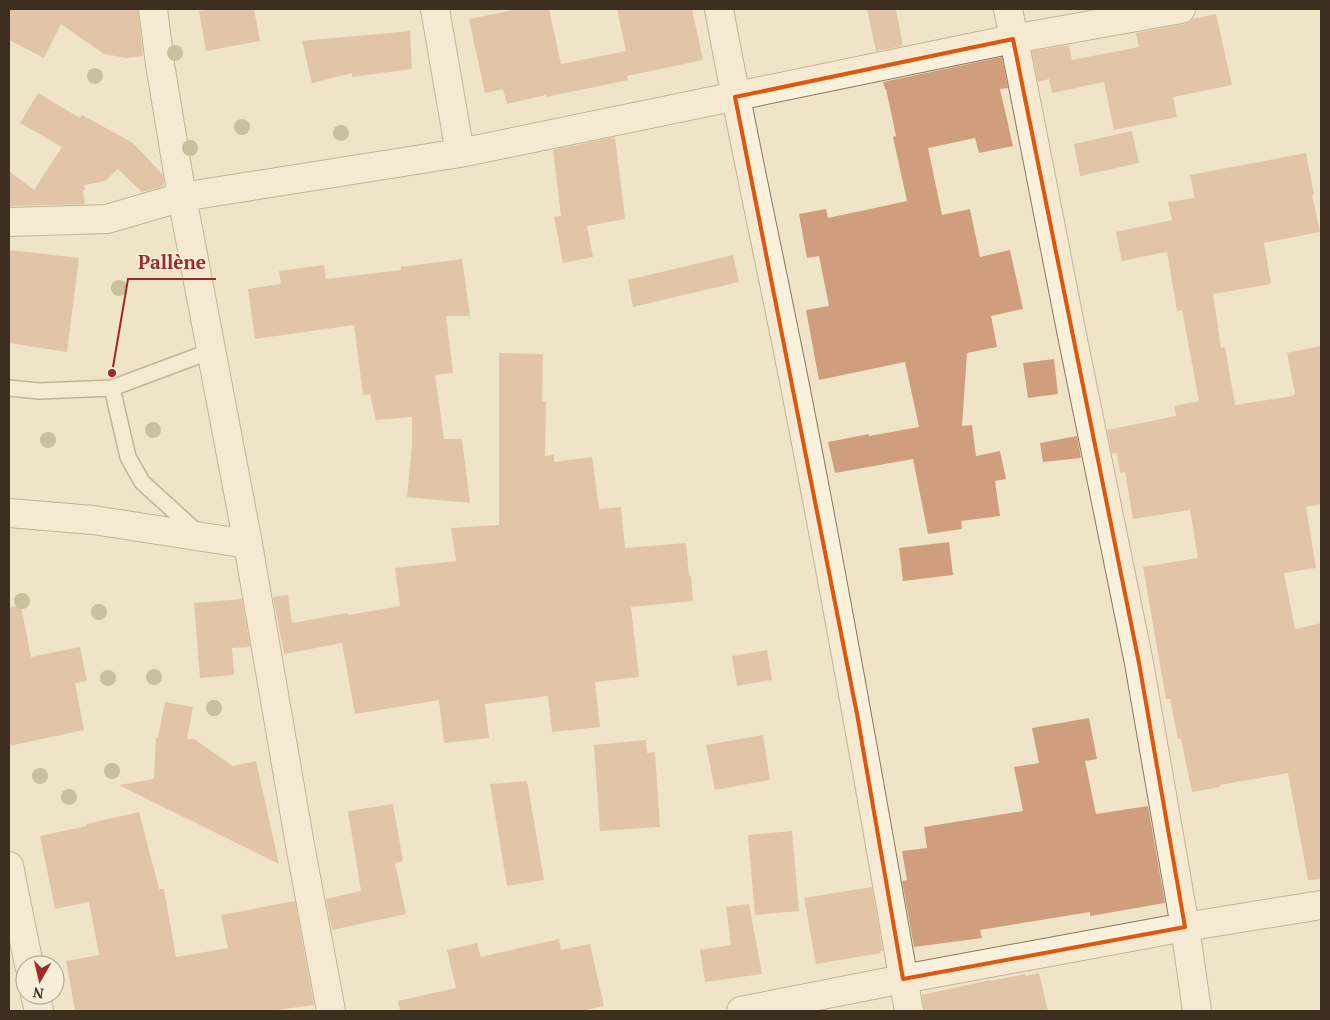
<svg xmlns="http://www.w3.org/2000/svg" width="1330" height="1020" viewBox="0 0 1330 1020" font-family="'PT Serif',serif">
  <rect width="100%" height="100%" fill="#f0e4c8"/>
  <!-- building -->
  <path fill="#cf9f7d" d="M9 9H138L143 56 127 58 104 54 61 24 44 58 9 40Z
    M215 9H254L260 41 206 51 199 11Z
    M519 9H549L561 64 626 51 617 9H692L703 60 627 76 628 80 546 97V95L507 104 503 89 485 93 469 19Z
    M867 9H896L903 46 876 51Z
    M1216 14 1232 85 1173 97 1177 117 1114 130 1104 82 1052 93 1049 79 1038 82 1032 51 1069 45 1072 60 1139 47 1136 33 1184 24 1191 21 1193 19Z
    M410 31 412 69 352 77V73L312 83 302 41Z
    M1002 57 1008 88 1000 89 1013 146 979 153 975 138 928 148 942 215 970 209 980 257 1010 250 1023 309 991 316 997 347 967 353 962 426 972 425 976 456 1000 451 1006 479 995 481 1000 516 961 521 962 529 928 534 913 459 835 473 828 442 869 434V436L919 427 905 362 819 380 806 310 829 306 819 256 807 258 799 214 826 209 828 218 907 201 893 137 896 136 886 89H885L883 82Z
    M38 93 80 118 82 115 133 143 163 175 164 183 161 187 142 192 118 169 105 181 84 185 85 190H83L85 204 9 206V171L34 190 62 147 20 123Z
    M1132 131 1139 163 1080 176 1074 144Z
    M615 137 625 219 587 226 593 257 563 263 554 217 561 216 553 150Z
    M1306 153 1314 195H1312L1320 232 1264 243 1271 284 1213 294 1221 348 1225 347 1235 405 1293 396V395L1295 394 1287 353 1321 346V504L1306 507 1316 568 1284 573 1295 629 1321 623V879L1308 880 1288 773 1220 785V787L1192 792 1181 739H1178L1170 699H1166L1143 567 1198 558 1190 510 1133 519 1125 472 1120 473 1117 453 1112 454 1107 430 1176 416 1174 406 1199 401 1182 310 1177 311 1167 252 1122 261 1116 232 1172 220 1168 202 1195 198 1190 175Z
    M9 250 79 258 67 352 9 343Z
    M733 255 739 282 633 307 628 280Z
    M462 259 470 316H446L453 373 435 375 444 439H462L470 503 407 497 412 444V417L376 420 370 394 363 395 354 325 255 339 248 289 281 284 279 271 324 265 326 279 401 270V267Z
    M499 353 543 354 542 402H546L545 456 554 455V462L592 457 599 509 621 507 625 548 686 543 689 576H691L693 601 631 607 639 677 595 682 600 727 552 732 548 696 485 704 489 738 444 743 439 700 355 714 342 643 284 654 273 597 288 595 292 623 348 613V615L400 606 395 568 456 561 451 528 499 525Z
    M1054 359 1058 394 1028 398 1023 363Z
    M1077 436 1081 458 1043 462 1040 443Z
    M949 542 953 575 903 581 899 548Z
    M242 599 250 647 232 648 234 675 200 678 194 603Z
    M21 606 31 657 80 647 87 681 75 683 84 730 9 746V607Z
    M767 650 772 680 737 686 732 656Z
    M165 702 193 707 187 739H194L233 766 256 761 279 864 119 785 154 779 156 737H158Z
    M1089 718 1097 759 1085 761 1096 814 1148 806 1165 903 1090 916V912L980 930 982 938 914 947 902 881 907 880 902 851 927 848 924 827 1023 811 1014 767 1039 763 1032 728Z
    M763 735 770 780 715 790 706 745Z
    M646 740 647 753 655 752 660 827 600 831 594 745Z
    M527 781 544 880 507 886 490 784Z
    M393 804 403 861 395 863 406 914 332 930 326 899 361 891 348 811Z
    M139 812 159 889H164L176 957 228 948 221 915 295 901 314 1005 269 1011H75L66 961 99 955 89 902 55 909 40 836 87 826 86 824Z
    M792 831 799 911 755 915 748 835Z
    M872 887 883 951H880L881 953 816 964 804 898Z
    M749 904 762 974 705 982 700 950 731 945 726 907Z
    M559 939 561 950 590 944 604 1006 582 1011H400L398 1001 456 988 447 950 477 943 481 957Z
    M1039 973 1048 1011H924L922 995 990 980V981L1025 974V976Z"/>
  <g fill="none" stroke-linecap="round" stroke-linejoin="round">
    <defs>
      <path id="lane" d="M9 388 39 391 112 388 211 351
        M112 388 128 457 142 482 198 533"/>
      <path id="street" d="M153 9 160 64 182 197 248 544 300 845 331 1011
        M435 9 460 153
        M719 9C742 135 770 260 795 386 836 594 873 802 909 1011
        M1008 9 1072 335 1139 663 1185 927 1197 1011
        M9 222 107 219 182 197 460 153 1013 39 1181 9
        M9 513 93 520 248 544
        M9 866 29 965
        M35 995 39 1011
        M741 1011 903 979 1185 927 1321 905"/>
    </defs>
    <!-- lane casing -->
    <use href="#lane" stroke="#8d765c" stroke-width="18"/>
    <!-- street casing -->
    <use href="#street" stroke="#8d765c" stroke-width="30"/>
    <!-- lane -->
    <use href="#lane" stroke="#faf1dc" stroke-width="15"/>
    <!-- street -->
    <use href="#street" stroke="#faf1dc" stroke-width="28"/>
  </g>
  <!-- trees -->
  <g fill="#96986f">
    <circle cx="175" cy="53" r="8"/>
    <circle cx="95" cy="76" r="8"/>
    <circle cx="242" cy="127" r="8"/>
    <circle cx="341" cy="133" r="8"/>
    <circle cx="190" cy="148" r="8"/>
    <circle cx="119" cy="288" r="8"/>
    <circle cx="153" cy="430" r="8"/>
    <circle cx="48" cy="440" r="8"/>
    <circle cx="22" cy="601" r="8"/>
    <circle cx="99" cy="612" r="8"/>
    <circle cx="154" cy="677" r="8"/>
    <circle cx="108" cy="678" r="8"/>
    <circle cx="214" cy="708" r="8"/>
    <circle cx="112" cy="771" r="8"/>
    <circle cx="40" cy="776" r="8"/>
    <circle cx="69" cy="797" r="8"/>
  </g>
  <!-- marked area -->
  <path d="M0 0H1330V1020H0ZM1013 39 1139 663 1185 927 903 979 857 714 735 97Z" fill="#f0e4c8" fill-opacity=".55" fill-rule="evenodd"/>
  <path fill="none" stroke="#df570d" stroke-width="4" stroke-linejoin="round" d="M1013 39 1139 663 1185 927 903 979 857 714 735 97Z"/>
  <!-- callouts -->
  <path fill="none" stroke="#9e2a2b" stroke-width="2" d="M112 373L128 279H216"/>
  <circle fill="#9e2a2b" stroke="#f7eed8" stroke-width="2" cx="112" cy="373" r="5"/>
  <g font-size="19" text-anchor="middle" font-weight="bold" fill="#9e2a2b" stroke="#f7eed8" stroke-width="4" stroke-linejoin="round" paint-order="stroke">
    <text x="172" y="269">Pallène</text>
  </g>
  <!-- border -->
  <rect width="1330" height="1020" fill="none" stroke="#3d2e20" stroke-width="20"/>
  <!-- north arrow -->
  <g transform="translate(40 980) rotate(188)"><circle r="24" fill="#f7eed8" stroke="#ada18e"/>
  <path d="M0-4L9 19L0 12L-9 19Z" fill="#9e2a2b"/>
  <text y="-8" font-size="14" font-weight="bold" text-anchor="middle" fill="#3d2e20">N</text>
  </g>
</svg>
